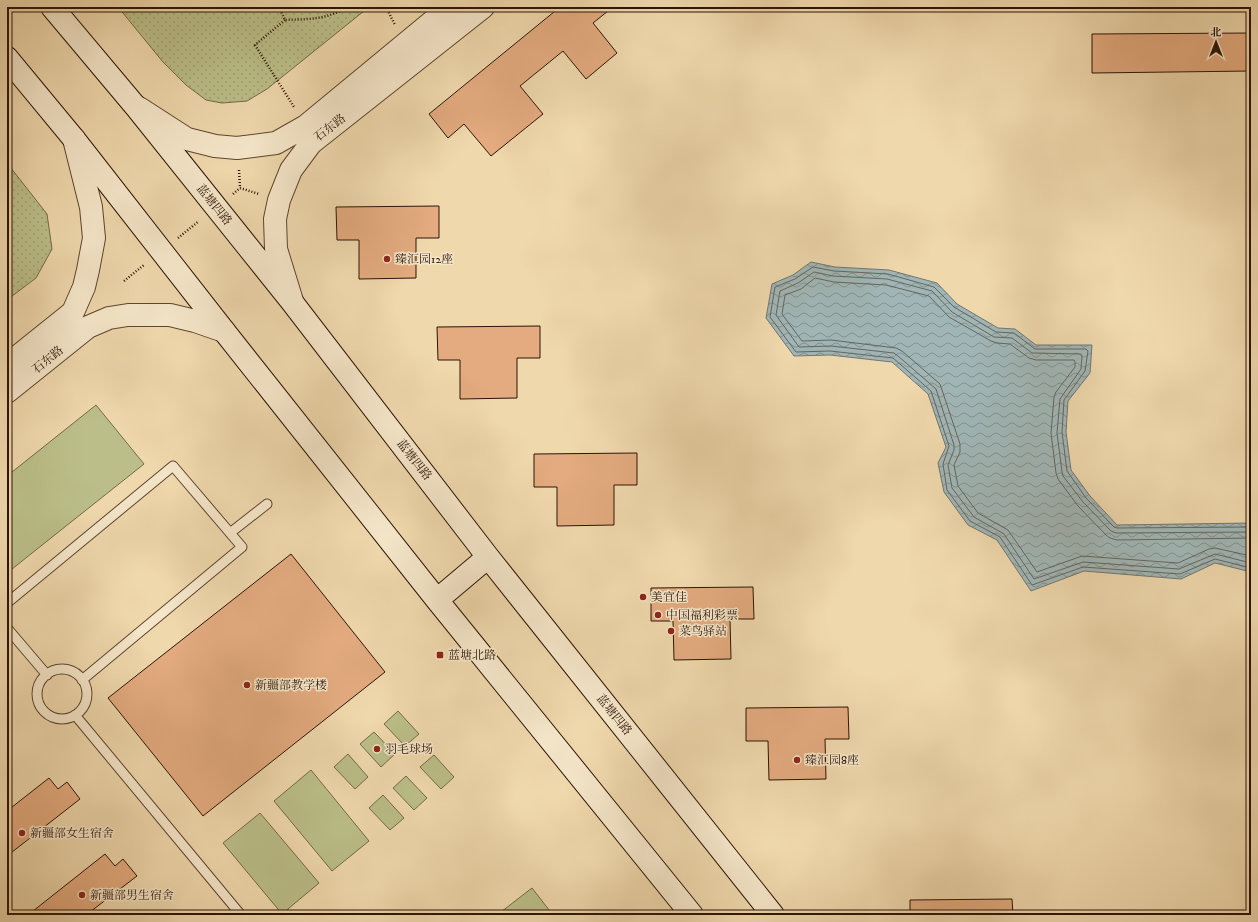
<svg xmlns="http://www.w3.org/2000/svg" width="1258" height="922" viewBox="0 0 1258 922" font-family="'IM FELL DW Pica','Noto Serif SC',serif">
  <defs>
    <pattern id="grass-dots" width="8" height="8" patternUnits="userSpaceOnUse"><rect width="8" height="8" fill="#bbbe88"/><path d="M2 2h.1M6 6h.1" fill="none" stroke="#a1a274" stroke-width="1.8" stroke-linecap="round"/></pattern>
    <pattern id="water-waves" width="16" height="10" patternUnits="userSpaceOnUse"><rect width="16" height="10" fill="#a0b6b6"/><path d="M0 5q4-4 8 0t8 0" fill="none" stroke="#839392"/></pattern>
  </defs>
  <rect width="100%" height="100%" fill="#efd8ac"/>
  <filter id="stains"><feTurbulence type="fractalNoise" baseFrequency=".005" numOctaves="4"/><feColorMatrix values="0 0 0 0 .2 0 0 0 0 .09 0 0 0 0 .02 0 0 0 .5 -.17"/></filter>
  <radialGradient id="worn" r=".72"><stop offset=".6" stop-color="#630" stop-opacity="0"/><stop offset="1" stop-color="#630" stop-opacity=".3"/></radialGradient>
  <!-- grass -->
  <path fill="url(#grass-dots)" stroke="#746948" d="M118 7H369L267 89 247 101 222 103 206 100 186 85 163 62Z
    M7 163 47 214 52 249 36 278 7 300Z"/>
  <!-- pitch -->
  <path fill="#bbbe88" stroke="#746948" d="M96 405 144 464 7 573V476Z
    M398 711 419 734 405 746 384 724Z
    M374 732 395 754 381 767 360 744Z
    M348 754 368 777 355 789 334 767Z
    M434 755 454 777 441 789 420 767Z
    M311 770 369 841 332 871 274 801Z
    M406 776 427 798 414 810 393 788Z
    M383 795 404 818 390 830 369 808Z
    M260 813 319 883 282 914 223 843Z
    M532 888 553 915H497Z"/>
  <!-- water -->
  <path fill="url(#water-waves)" stroke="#727570" d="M811 262 835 267 889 270 937 283 957 304 998 328 1015 329 1036 345H1092L1090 373 1068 401 1066 432 1071 470 1090 496 1117 525 1251 523V572L1215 563 1181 579 1084 571 1031 591 997 540 968 525 944 492 938 463 946 447 928 394 892 362 830 355 794 356 766 318 772 284 793 275Z"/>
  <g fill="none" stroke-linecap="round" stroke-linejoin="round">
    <!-- shore -->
    <path stroke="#66655e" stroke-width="1" d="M1251 527 1117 528 1114 527 1086 498 1067 471 1062 432 1064 400 1085 371 1088 351 1086 349H1035L1014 333 996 332 954 307 934 287 888 274 834 271 813 267 795 279 775 287 770 317 796 352 830 351 893 358 931 391 949 446 943 464 947 490 970 521 1000 537 1032 585 1083 567 1180 574 1215 559 1251 568
      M1251 532 1116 533 1111 531 1083 502 1063 476 1062 472 1057 433 1060 399 1081 369 1082 356 1081 354 1032 353 1012 338 994 337 952 312 932 291 887 279 833 276 814 272 798 283 780 291 776 315 799 347 831 346 894 353 898 356 936 389 954 445V450L948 465 952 488 974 517 1004 534 1034 579 1083 562 1179 569 1215 554 1251 563
      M1251 538 1117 540 1110 538 1106 535 1078 506 1058 479 1056 473 1051 433 1054 397 1056 392 1075 367V362L1074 360H1036L1029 358 1010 344 997 343 991 341 949 317 929 296 886 285 834 282 815 278 801 289 785 295 782 314 802 341 831 340 896 348 902 351 940 384 960 444V452L954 465 958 486 978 513 1008 530 1037 572 1082 556 1178 563 1209 549 1215 548 1251 556"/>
  </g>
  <!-- building -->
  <path fill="#e3ab7f" stroke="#2c1407" d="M560 7H613L593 23 617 53 586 79 563 51 520 86 543 114 491 156 464 124 448 138 429 114Z
    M1251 33V71L1092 73V34Z
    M439 206V238H416V278L359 279V240H337L336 207Z
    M540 326V358H517V398L460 399V360H438L437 327Z
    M637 453V485H614V525L557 526V487H534V454Z
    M291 554 385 672 203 816 108 698Z
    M753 587 754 619H730L731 659 674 660 673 621H651V588Z
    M848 707 849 739H825L826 779 769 780 768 741H746V708Z
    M49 778 58 789 67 782 80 799 7 856V811Z
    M105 854 115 866 123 859 137 876 86 915H28Z
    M1012 899 1013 915H910V900Z"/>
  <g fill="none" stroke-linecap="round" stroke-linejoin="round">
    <defs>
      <path id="service" d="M230 533 267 504
        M7 603 173 466 242 547 82 680
        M7 628 47 675
        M37 694a25 25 0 1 1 50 0a25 25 0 1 1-50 0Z
        M75 715 241 915"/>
      <path id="tertiary" d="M139 108 187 139 215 146 237 148 276 143 306 126 450 7
        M292 301 276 249 275 219 279 200 291 170 311 143 483 7
        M7 365 73 312 84 287 88 270 94 238 91 207 74 139
        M7 392 88 327 109 318 128 315H170L195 321 224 331"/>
      <path id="secondary" d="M52 7 136 107 292 302 488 557 773 915
        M7 58 74 139 224 331 437 600 692 915
        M437 600 488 557"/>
    </defs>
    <!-- service casing -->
    <use href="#service" stroke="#5d4530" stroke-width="11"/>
    <!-- tertiary casing -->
    <use href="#tertiary" stroke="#5d4530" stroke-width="24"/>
    <!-- secondary casing -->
    <use href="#secondary" stroke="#2c1407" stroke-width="24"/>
    <!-- path -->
    <path stroke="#2c1407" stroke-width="2.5" stroke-dasharray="1 2" stroke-linecap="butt" d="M279 7 285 20C306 19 328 20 346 7
      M386 7 395 25
      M285 20 255 45 294 107
      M239 170 240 188
      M240 188 259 194
      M233 194 240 188
      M178 238 199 221
      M124 281 144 265"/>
    <!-- service -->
    <use href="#service" stroke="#f5e6c9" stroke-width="9"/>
    <!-- tertiary -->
    <use href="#tertiary" stroke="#f5e6c9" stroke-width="22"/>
    <!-- secondary -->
    <use href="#secondary" stroke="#f5e6c9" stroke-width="22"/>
  </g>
  <!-- markers -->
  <g fill="#8f2418" stroke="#f5e6c9" stroke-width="1.5">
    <circle cx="387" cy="259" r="4"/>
    <circle cx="643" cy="597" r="4"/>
    <circle cx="658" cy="615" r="4"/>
    <circle cx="671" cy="631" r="4"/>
    <rect x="436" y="651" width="8" height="8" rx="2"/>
    <circle cx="247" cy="685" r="4"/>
    <circle cx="377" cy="749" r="4"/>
    <circle cx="797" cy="760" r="4"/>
    <circle cx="22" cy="833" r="4"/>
    <circle cx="82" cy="895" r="4"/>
  </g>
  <g text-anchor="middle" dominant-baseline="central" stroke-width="3" stroke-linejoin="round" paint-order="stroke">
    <!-- street labels -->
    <g font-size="12" fill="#2c1407" stroke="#f5e6c9">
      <text transform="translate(330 128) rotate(-38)">石东路</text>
      <text transform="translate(214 205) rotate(51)">蓝塘四路</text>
      <text transform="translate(48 360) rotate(-39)">石东路</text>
      <text transform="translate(414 460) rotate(52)">蓝塘四路</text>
      <text transform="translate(614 715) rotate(51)">蓝塘四路</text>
    </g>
    <!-- poi labels -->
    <g font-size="12" fill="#2c1407" stroke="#f5e6c9" text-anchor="start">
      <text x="395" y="259">臻汇园12座</text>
      <text x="651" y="597">美宜佳</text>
      <text x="666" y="615">中国福利彩票</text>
      <text x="679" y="631">菜鸟驿站</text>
      <text x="448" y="655">蓝塘北路</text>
      <text x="255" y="685">新疆部教学楼</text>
      <text x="385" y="749">羽毛球场</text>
      <text x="805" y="760">臻汇园8座</text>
      <text x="30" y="833">新疆部女生宿舍</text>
      <text x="90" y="895">新疆部男生宿舍</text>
    </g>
  </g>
  <!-- margin -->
  <rect width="1258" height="922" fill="none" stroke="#efd8ac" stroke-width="24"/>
  <rect x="8" y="8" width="1242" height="906" fill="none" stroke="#2c1407" stroke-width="2"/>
  <rect x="12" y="12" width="1234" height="898" fill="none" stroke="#2c1407"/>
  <!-- north arrow -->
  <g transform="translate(1216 42)" stroke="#f5e6c9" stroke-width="3" paint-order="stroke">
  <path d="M0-3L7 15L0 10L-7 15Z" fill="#2c1407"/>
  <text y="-6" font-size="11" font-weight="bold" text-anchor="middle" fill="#2c1407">北</text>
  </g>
  <rect width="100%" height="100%" filter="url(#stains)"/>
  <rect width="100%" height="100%" fill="url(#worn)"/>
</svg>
